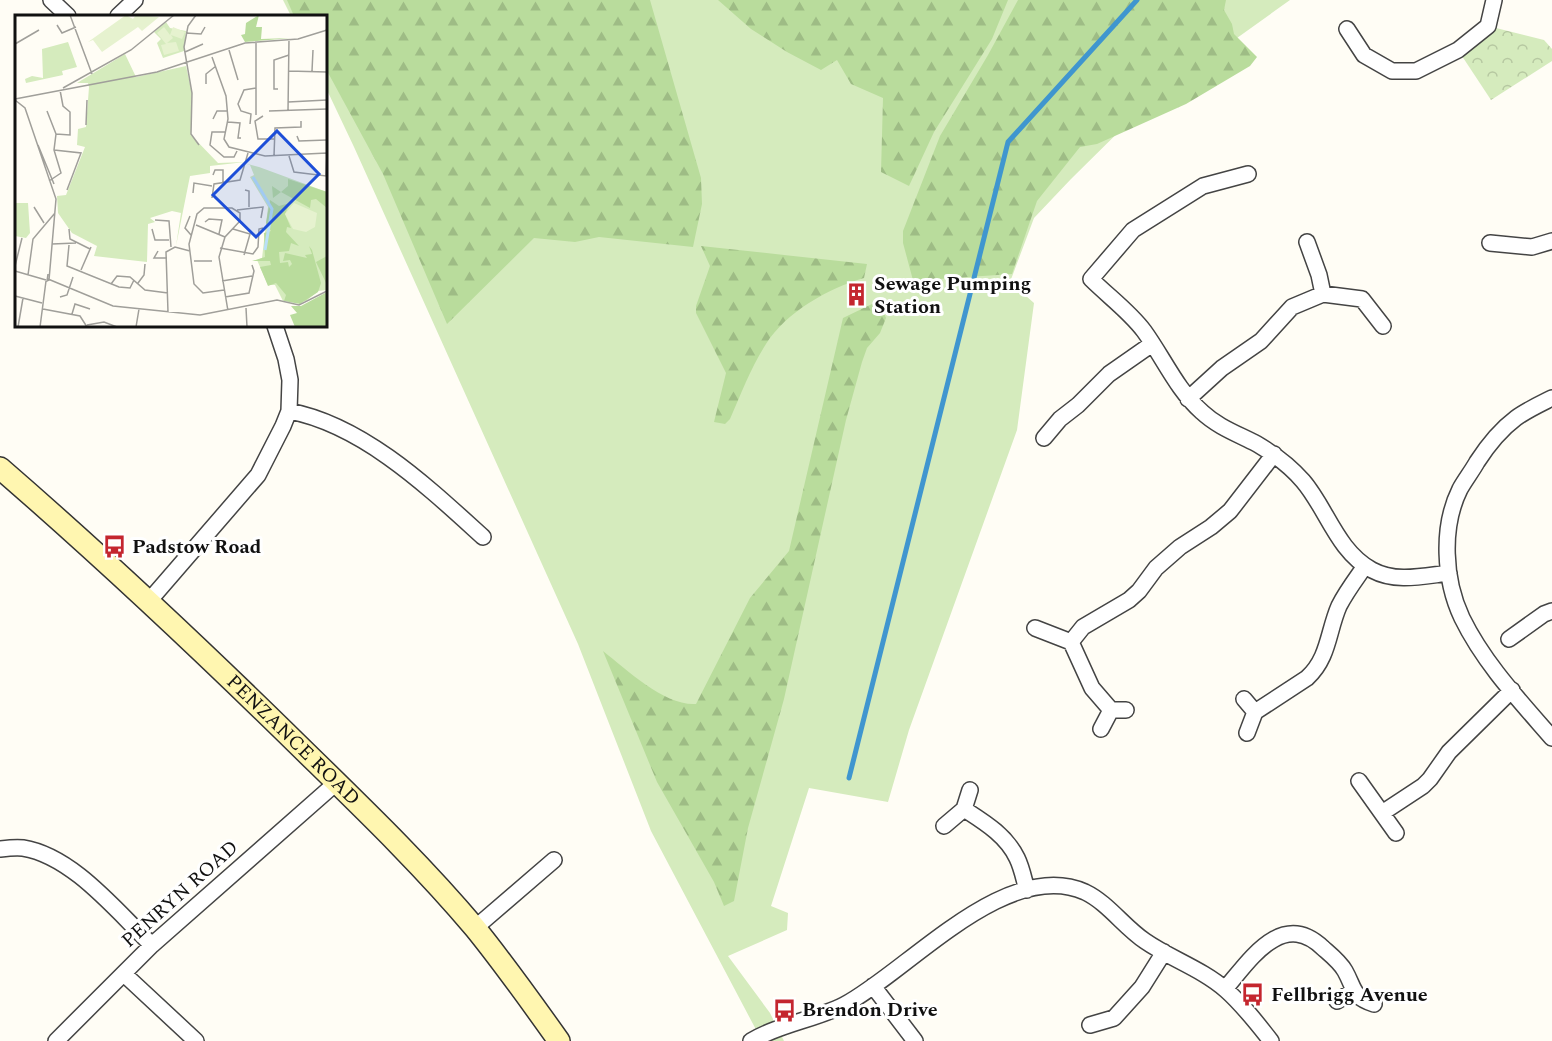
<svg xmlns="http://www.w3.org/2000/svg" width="1552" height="1041" viewBox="0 0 1552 1041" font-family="Spectral,serif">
  <defs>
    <pattern id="forest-firs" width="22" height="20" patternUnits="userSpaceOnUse" patternTransform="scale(1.5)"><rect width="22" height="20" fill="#b9dc9c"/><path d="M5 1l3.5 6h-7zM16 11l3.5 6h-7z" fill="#9ebc85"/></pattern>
    <pattern id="park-crowns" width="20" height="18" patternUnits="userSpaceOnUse" patternTransform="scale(1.5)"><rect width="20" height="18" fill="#d5ebbd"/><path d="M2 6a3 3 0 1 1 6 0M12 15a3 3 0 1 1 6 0" fill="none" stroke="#b6c8a1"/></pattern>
  </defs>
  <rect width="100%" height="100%" fill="#fffdf5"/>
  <!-- grass -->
  <path fill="#d5ebbd" d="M283 0H1290L1153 98 1071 179 1034 218 1010 282 1034 303 1017 430 909 730 888 802 809 788 771 906 788 913 787 930 728 956 770 1013 784 1041H762L651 831 578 644 354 147 326 88V16H291Z"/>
  <!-- forest -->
  <path fill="url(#forest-firs)" d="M287 0H650L701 178 702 204 693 247 599 237 575 242 534 238 447 324 383 174 326 69V16H294Z
    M718 0H1008L992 39 934 132 909 186 881 172 883 98 851 84 837 60 821 70 787 52 751 29Z
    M1018 0H1226L1224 10 1232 24 1234 34 1257 57 1250 66 1186 104 1097 144 1080 147 1037 201 1012 274 939 279 914 284 903 243V231L940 136 988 55Z
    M701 246 867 264 864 278C829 288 786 312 766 344 751 367 741 394 730 419L725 424 714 422 726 373 696 313V306L710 266Z
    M874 303H880L886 318 880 333 867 348 862 362 846 420 784 699 748 828 734 901 724 906 714 882 657 782 603 651C627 670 665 706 696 704L750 598 789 551 843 318Z"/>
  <!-- park -->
  <path fill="url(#park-crowns)" d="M1488 26 1544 40 1552 49V61L1491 100 1458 50Z"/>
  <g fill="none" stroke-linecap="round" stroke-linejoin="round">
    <!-- stream -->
    <path stroke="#3f96cf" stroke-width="5" d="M849 778 1008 142 1137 0"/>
    <defs>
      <path id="street" d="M51 0 68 16
        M118 16 135 0
        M1347 29 1364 55 1392 71H1416L1458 50 1488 26 1494 0
        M1248 174 1203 186 1133 230 1091 279C1108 296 1130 312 1144 331 1163 357 1177 390 1202 412 1218 427 1238 434 1257 444 1274 454 1290 466 1303 481 1327 509 1337 551 1372 570 1396 583 1423 576 1449 573
        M1307 242 1319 275 1323 294
        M1490 243 1532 247 1552 241
        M1552 398C1540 404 1527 410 1516 418 1500 430 1488 445 1477 462 1472 471 1465 480 1460 489 1441 527 1444 580 1462 618 1484 663 1519 700 1552 738
        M1188 399 1222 368 1261 341 1292 307 1323 294 1362 299 1383 326
        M289 411C363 425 428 487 483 537
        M1044 438 1060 419 1078 405 1109 374 1152 344
        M149 601 258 475 283 426 289 411 290 380 286 359 275 326
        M1035 628 1071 642
        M1509 639 1544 614 1552 611
        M1244 699 1255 712
        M1111 710 1092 688 1071 642 1083 627 1129 600 1139 591 1156 568 1180 547 1211 527 1230 511 1274 454
        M1255 712 1307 678C1329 658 1328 631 1339 606 1346 592 1356 579 1365 566
        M1101 729 1111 710H1126
        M1247 733 1255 712
        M1359 781 1396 833
        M964 809C984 822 1006 835 1017 858 1022 868 1024 880 1027 890
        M1382 813 1423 786 1430 779 1449 752 1512 690
        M944 826 964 809 970 790
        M0 849C8 848 16 847 23 848 73 856 117 912 152 945
        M475 928 554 860
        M124 974 196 1041
        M873 986 915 1041
        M1225 989C1250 960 1282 909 1323 948 1331 955 1340 962 1345 971 1355 989 1352 997 1374 1004
        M1337 1001 1354 991
        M1090 1025 1114 1018 1142 987 1164 952
        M56 1041 152 945 336 783
        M751 1041C780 1024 814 1020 844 1005 907 972 1006 857 1085 892 1108 903 1124 927 1145 941 1171 959 1202 969 1226 990 1243 1005 1257 1023 1271 1041"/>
      <g id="secondary">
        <path id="s1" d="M0 468C98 553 193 642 286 733 350 796 417 859 475 928 505 965 532 1003 559 1041"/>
      </g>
    </defs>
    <!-- street casing -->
    <use href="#street" stroke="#444" stroke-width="18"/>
    <!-- secondary casing -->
    <use href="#secondary" stroke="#333" stroke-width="24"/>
    <!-- street -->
    <use href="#street" stroke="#fff" stroke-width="15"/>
    <!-- secondary -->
    <use href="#secondary" stroke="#fff6b0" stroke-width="21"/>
  </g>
  <!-- icons -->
  <defs>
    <symbol id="building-bare" viewBox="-9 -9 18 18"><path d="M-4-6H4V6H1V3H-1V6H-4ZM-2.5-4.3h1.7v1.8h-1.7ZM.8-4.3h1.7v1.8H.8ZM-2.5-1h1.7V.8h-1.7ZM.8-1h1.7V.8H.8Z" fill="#c4262e" stroke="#fff" stroke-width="2.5" paint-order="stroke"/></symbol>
    <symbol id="bus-bare" viewBox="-9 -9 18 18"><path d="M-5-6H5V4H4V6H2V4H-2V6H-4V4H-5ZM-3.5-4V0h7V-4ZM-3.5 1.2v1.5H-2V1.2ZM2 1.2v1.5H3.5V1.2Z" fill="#c4262e" stroke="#fff" stroke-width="2.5" paint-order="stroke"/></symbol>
  </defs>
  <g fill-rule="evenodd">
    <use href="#building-bare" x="840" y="278" width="33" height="33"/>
    <use href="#bus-bare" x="98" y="530" width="33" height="33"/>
    <use href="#bus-bare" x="1236" y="978" width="33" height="33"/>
    <use href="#bus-bare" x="768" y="994" width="33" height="33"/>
  </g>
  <g text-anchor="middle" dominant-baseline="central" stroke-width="6" stroke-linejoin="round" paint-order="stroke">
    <!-- poi labels -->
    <g font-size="20" font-weight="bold" fill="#111" stroke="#fff" text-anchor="start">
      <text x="874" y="284">Sewage Pumping<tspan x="874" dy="23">Station</tspan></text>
      <text x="132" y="547">Padstow Road</text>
      <text x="1271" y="995">Fellbrigg Avenue</text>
      <text x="802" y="1010">Brendon Drive</text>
    </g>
    <!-- street labels -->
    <g font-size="20" fill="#111" stroke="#fff">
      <text stroke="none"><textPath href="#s1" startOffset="400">PENZANCE ROAD</textPath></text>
      <text transform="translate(180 894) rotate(-42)">PENRYN ROAD</text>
    </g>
  </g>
  <!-- overview -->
  <g transform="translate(15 15)">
    <rect width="312" height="312" fill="#fffdf5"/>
    <path d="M229 148 244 152 312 177V275L303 276 291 286H268L260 270H253L242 245 247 243 253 192 235 162 239 160 235 150ZM0 188H13L15 218 11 223 0 221Z" fill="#d5ebbd"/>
    <path d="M244 0 241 12H247L246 24 276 23 230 27 226 20 230 19 231 8ZM273 164 312 177V193L301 184 296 185 295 193 266 177 258 183 257 171 266 177 273 171ZM255 185 264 191 275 188 270 199 276 213 272 212 271 217 284 231 276 228 274 236 264 237 265 248 273 247 274 252 277 249 275 245 268 246 270 238 292 243 290 240 297 239 294 231 297 235 306 268 303 277 285 289 269 286 271 280 261 268 253 271 245 252 256 250 255 246H237L250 242 249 218 256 216 251 208ZM312 241V270L301 247ZM312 277V312H280L275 300 282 298 276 291H286Z" fill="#b9dc9c"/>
    <path d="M151 7 155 13 171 16 169 36 148 43 142 28 146 24 139 17ZM53 27 62 52 47 56 48 60 11 68 10 64 17 61 28 63 27 34ZM110 39 121 62 171 51 177 78 176 120 203 148 230 147 195 151V158L175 161 161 231 166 198 157 196 135 203 140 207 133 209 132 247 79 241 82 231 57 218 43 198 42 181 51 180 70 132 62 130 63 114 71 112 74 72 73 68H62Z" fill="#d5ebbd"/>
    <path d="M111 0 118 4 121 0 144 2 127 16 123 12 87 37 78 25 73 27ZM149 12 155 20 158 12 170 17 167 24 156 20 158 23 152 28 161 27 164 36 149 40 146 30 151 29 142 18ZM279 188 302 198 300 212 291 217 278 214 270 199Z" fill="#e6f2cf"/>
    <path fill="none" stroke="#b9e0f7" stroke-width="3" d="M238 162 257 194 250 235"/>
    <path fill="none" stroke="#a09f9a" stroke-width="1.5" d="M55 0 77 59M181 0 173 11 169 32 177 78 176 119 184 130M42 10 47 18 61 12M171 18 186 19 190 12M241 27V100M0 29 24 15M214 35 223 65M170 37 188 29M197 42 211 81 213 104 209 124 214 132 250 141 312 138M273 56 312 57M297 56 298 35M191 69V59L201 51M48 73 116 35 159 0M263 74H259V45L274 40M0 84 142 57 230 28 283 24 312 15M0 85 10 93 41 184 34 265 32 266 33 259M273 87 312 85M32 96 41 119M254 96 312 94M273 96 274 24M248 101 240 106 243 124H259M198 104 202 96H212M213 107 225 108 223 123H226M235 109 236 99 226 96 223 89 229 75 241 73M71 110 72 85M211 117H197L195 130 209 142H219L222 136M41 119 55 120V97L48 91 45 75M282 121 284 126 312 125M23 130 39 169M39 135 66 138 52 175M259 141 260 113 286 112V106M274 141 279 157 311 161 312 138M198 160 200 155H208V168M34 166 46 158 39 135 41 119M230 175 234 176V192M178 178 179 168 197 171M197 183 199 169 225 165 233 138M19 192 29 208M222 195 248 192 246 203M175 201 170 213 176 220M140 205 154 206 156 232M190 207 194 204 207 205 204 219M181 210 210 222M54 214 55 224 75 234M137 214 140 225H154M218 214 235 219 229 240M37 229 61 228M54 230 52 251 104 272 115 273 119 265M205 233 238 239 243 232 244 214 248 213M143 236 139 243H152M179 246H197M0 251 7 223M66 255 76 232M0 256 31 265M13 260 18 224 40 198M33 264 98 291 185 300 262 285 284 290 312 276M207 266 237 261M123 268 129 260 130 249M96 269 102 261 115 262 130 275 153 278M209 275 188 278 179 269 174 229 182 199 189 193H217L225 198V206L210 222 204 242 213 296M0 281 27 288M45 282 52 280 58 262M210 282 234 278 239 256 237 250M231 293 232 312M28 294 65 301 72 312M153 297 151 237 160 232 175 236M57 299 60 289 75 294M72 310 89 307 102 312M3 312 8 283M25 312 31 266M121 312 124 294"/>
    <path fill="#1d4ed8" fill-opacity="0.15" stroke="#1d4ed8" stroke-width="3" d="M262 116 304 159 241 222 198 180Z"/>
    <rect width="312" height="312" fill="none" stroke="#111" stroke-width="3"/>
  </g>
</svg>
